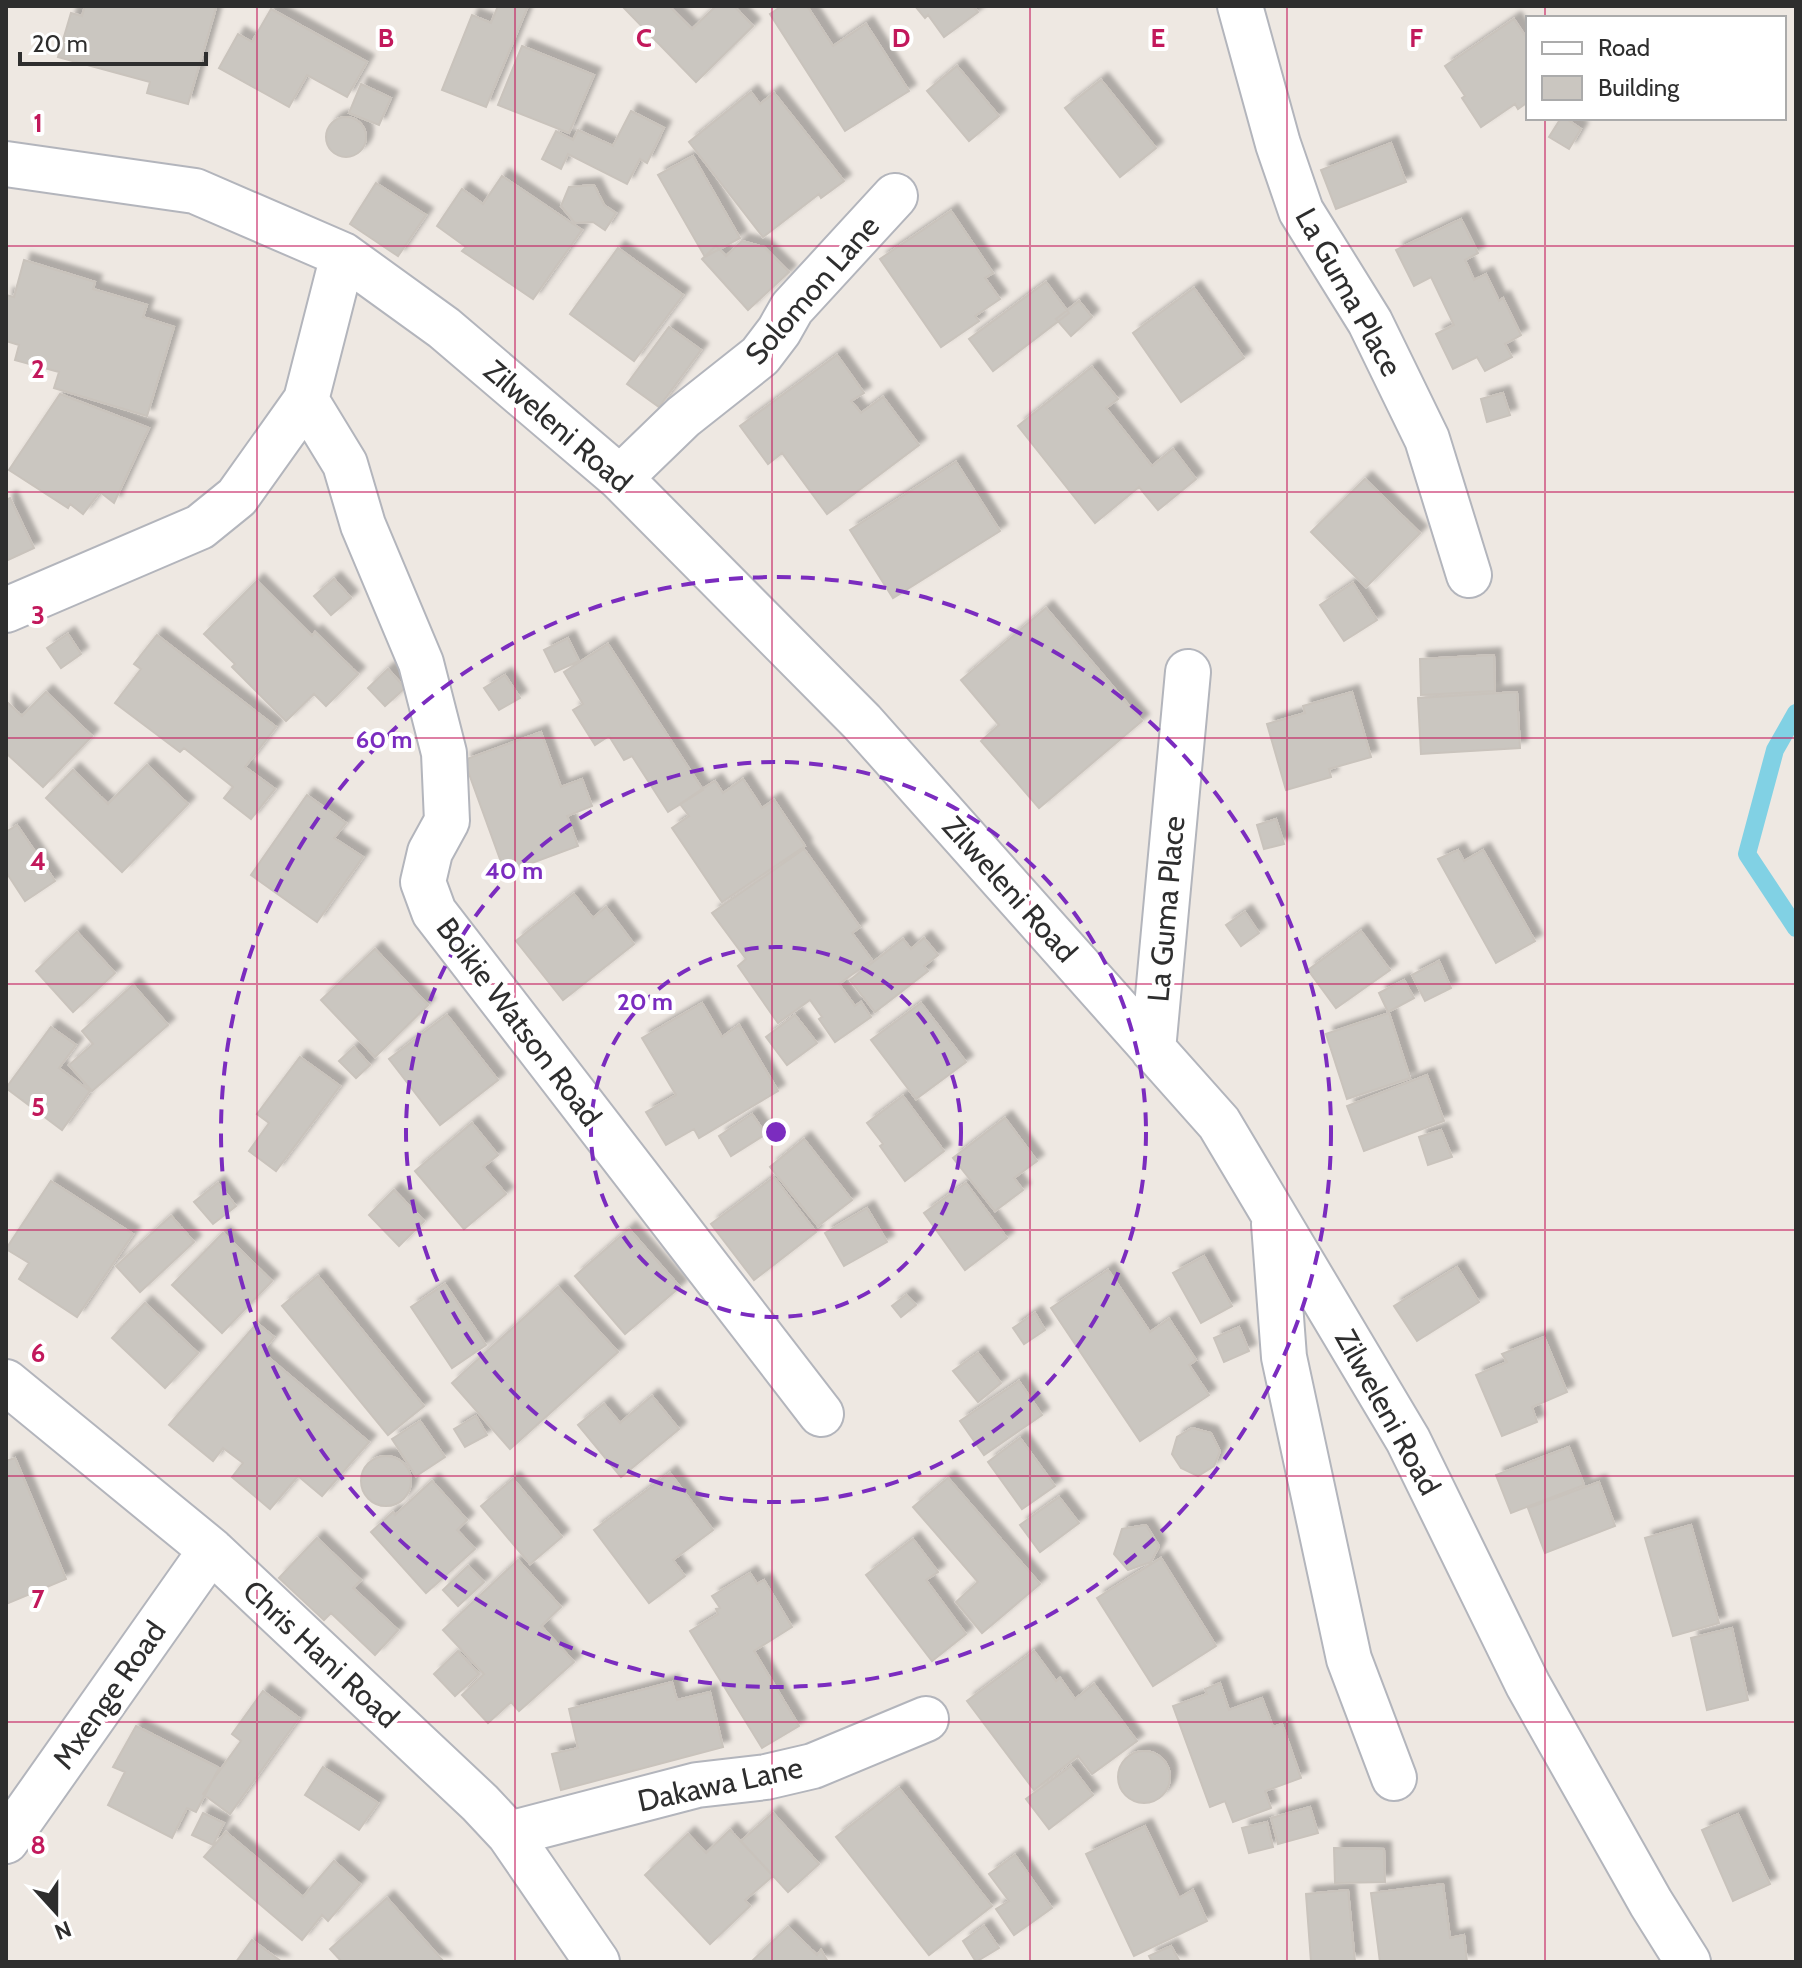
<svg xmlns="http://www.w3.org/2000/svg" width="1802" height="1968" viewBox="0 0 1802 1968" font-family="Cabin,sans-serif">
  <defs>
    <filter id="shadow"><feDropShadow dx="7" dy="-7" stdDeviation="2" flood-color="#0004"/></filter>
  </defs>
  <rect width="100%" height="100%" fill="#eee8e2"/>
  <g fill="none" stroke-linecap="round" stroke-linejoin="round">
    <!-- stream -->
    <path stroke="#81d1e4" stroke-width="18" d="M1796 713 1775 750 1747 854 1796 928"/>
  </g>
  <!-- building -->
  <path fill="#cac6c0" stroke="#c9c3bc" stroke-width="2" filter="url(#shadow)" d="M85 6H210L216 8 188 104 147 93 150 82 58 57 71 13 82 16Z
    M498 6H528L486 107 442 90 472 15 491 23Z
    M624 6H669L692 29 716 6H734L753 26 696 82 623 7Z
    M782 6H807L833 46 866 24 909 91 845 131 770 14Z
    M915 6H973L978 12 944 37 928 15 925 18Z
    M271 9 367 62 347 97 307 75 289 107 219 68 238 34 252 42Z
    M1514 19 1528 40V102L1518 109 1515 104 1481 127 1462 98 1465 96 1445 66Z
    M522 46 594 75 569 133 498 105Z
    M957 66 999 116 969 141 927 91Z
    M1101 80 1156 148 1120 177 1065 108Z
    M361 84 391 98 379 125 349 113Z
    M751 92 760 104 774 93 844 181 821 198 819 194 763 237 689 142Z
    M631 111 664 128 647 163 640 159 627 184 568 154 561 169 542 159 556 131 573 140 578 130 613 146Z
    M326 137a20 20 0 1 1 40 0a20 20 0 1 1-40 0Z
    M1561 118H1565L1581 129 1569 149 1549 137Z
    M1391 143 1406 182 1336 209 1321 170Z
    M693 156 740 238 705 257 658 175Z
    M502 176 582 230 533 299 462 251 466 247 437 226 462 189 483 204Z
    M376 183 426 215 398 256 350 224Z
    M594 185 604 205 616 213 605 230 593 222 575 223 561 206 569 187Z
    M951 211 993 273 985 278 1000 299 975 316 979 321 941 347 880 259Z
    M1461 219 1478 253 1465 260 1474 280 1486 274 1499 301 1503 298 1521 335 1505 344 1512 357 1485 371 1477 357 1453 369 1436 334 1454 325 1431 277 1414 286 1396 250Z
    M742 241 764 247 789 272 748 310 702 259 716 246 726 256Z
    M618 248 683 295 634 361 570 314Z
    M24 260 95 282 93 289 147 305 143 317 174 327 147 416 54 388 59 372 15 360 19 345 6 341V295L14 297Z
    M1046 282 1069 313 993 371 969 339Z
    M1194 288 1244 358 1181 402 1133 333Z
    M1079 301 1092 317 1071 336 1056 319Z
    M669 327 701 350 659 407 627 384Z
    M837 355 864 393 851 401 861 413 883 397 919 445 827 514 782 453 768 464 740 426Z
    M1092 367 1118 399 1106 408 1152 466 1173 449 1196 479 1158 510 1139 487 1095 523 1018 426Z
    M1503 393 1510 415 1487 422 1481 399Z
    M60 394 149 428 114 503 100 492 83 514 70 504 68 508 9 470Z
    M956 462 1000 531 893 598 850 530Z
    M1365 479 1420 533 1366 587 1311 532Z
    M10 498 34 548 6 561V500Z
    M334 579 351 598 331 615 314 596Z
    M257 581 312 636 315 632 358 674 326 706 314 694 286 721 232 667 235 664 204 634Z
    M1353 583 1377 620 1344 641 1320 605Z
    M1046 608 1142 721 1039 808 981 741 999 725 961 680Z
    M68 634 81 654 61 668 47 648Z
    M157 635 276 727 245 767 275 789 251 819 224 798 233 787 184 748 180 752 115 703 141 669 134 664Z
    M568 638 579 661 555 672 544 650Z
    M608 644 703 790 668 812 632 756 624 760 609 736 595 745 573 710 583 704 564 672Z
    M1494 655 1495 691 1421 695 1420 659Z
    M388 669 405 688 385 706 368 688Z
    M505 675 520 698 499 710 484 688Z
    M46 692 92 736 43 787 6 753V701L22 716Z
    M1352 692 1371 757 1329 769 1331 777 1286 790 1267 724 1305 713 1303 706Z
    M1517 692 1520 748 1421 754 1418 698Z
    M541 732 561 787 582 779 592 806 567 816 578 846 505 873 464 760Z
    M147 765 188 804 122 872 46 798 73 770 108 804Z
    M743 779 762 808 774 800 805 846 722 902 672 828 689 816 680 804 702 789 715 781 723 793Z
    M307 795 346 823 334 838 363 857 317 922 251 875Z
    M1276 819 1284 844 1264 849 1257 825Z
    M17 825 55 881 25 901 6 872V832Z
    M804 849 860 927 852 933 872 960 839 984 855 1006 861 1002 871 1017 835 1042 819 1019 822 1017 810 1000 778 1023 738 966 746 959 712 913Z
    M1458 850 1464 861 1483 850 1535 941 1496 963 1438 859Z
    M574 894 593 918 606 907 634 944 563 1000 516 941Z
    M1245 912 1259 933 1241 946 1226 925Z
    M1361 931 1390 970 1336 1008 1308 970Z
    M77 932 115 973 73 1012 36 971Z
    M924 938 938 955 924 966 928 971 875 1012 850 980 903 939 911 949Z
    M375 949 428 1005 375 1057 321 1000Z
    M1439 961 1451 988 1425 1001 1412 975Z
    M1404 980 1414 998 1388 1012 1379 993Z
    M133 985 168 1025 92 1091 69 1065 93 1044 82 1031Z
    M702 1003 722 1037 739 1025 778 1091 699 1138 694 1129 666 1145 646 1112 676 1095 642 1038Z
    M921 1003 966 1062 916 1099 871 1040Z
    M1389 1013 1410 1078 1347 1099 1326 1034Z
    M447 1015 498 1080 440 1125 389 1059Z
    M795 1015 817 1043 787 1065 766 1037Z
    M51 1027 76 1045 59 1068 90 1091 62 1130 6 1088Z
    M354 1047 370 1065 356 1078 339 1061Z
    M300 1057 340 1086 276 1171 249 1151 269 1123 257 1114Z
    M1427 1075 1444 1121 1364 1151 1347 1106Z
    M903 1096 944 1151 905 1181 880 1146 883 1144 867 1123Z
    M752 1114 766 1134 731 1156 719 1136Z
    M1005 1118 1037 1161 1014 1178 1023 1190 995 1211 953 1158Z
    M472 1123 498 1155 483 1167 506 1194 464 1229 415 1171Z
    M1441 1130 1452 1157 1428 1165 1419 1137Z
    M804 1139 852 1200 818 1226 770 1167Z
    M774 1177 816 1232 754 1280 711 1224Z
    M51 1181 133 1234 77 1317 19 1279 29 1263 6 1249Z
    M218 1183 236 1206 213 1224 194 1202Z
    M966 1183 1007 1238 965 1270 924 1213Z
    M394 1190 424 1221 399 1246 369 1215Z
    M867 1208 887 1242 844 1266 825 1233Z
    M171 1216 194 1242 140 1292 116 1266Z
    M629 1229 680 1287 625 1334 575 1276Z
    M223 1233 272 1281 222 1333 172 1285Z
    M1204 1256 1232 1306 1201 1323 1173 1273Z
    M1457 1267 1479 1302 1417 1341 1394 1306Z
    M1108 1270 1150 1332 1169 1319 1196 1360 1189 1365 1209 1395 1140 1441 1051 1308Z
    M318 1276 424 1406 388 1435 282 1306Z
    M445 1284 486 1345 452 1368 411 1307Z
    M558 1287 618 1352 510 1449 452 1383Z
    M906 1295 916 1305 901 1317 892 1306Z
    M145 1303 198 1353 165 1388 112 1338Z
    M1035 1313 1045 1330 1024 1344 1013 1328Z
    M257 1323 274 1337 262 1352 369 1442 322 1496 298 1476 270 1509 232 1477 243 1463 223 1448 213 1461 169 1425Z
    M1239 1327 1249 1351 1224 1362 1214 1338Z
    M1544 1337 1567 1392 1532 1407 1537 1422 1502 1436 1476 1375 1507 1362 1502 1354Z
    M978 1353 1001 1383 978 1402 953 1371Z
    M1019 1381 1042 1415 984 1455 960 1421Z
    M652 1396 679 1429 621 1477 578 1425 604 1404 620 1423Z
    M476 1416 487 1435 465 1447 454 1429Z
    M420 1421 445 1457 416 1476 392 1439Z
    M1192 1428 1211 1433 1220 1451 1214 1466 1198 1476 1181 1468 1172 1454 1177 1437Z
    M1020 1438 1055 1486 1022 1509 988 1462Z
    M1569 1447 1584 1485 1511 1513 1496 1475Z
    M361 1481a25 25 0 1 1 50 0a25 25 0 1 1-50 0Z
    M15 1458 66 1579 6 1604V1461Z
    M670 1473 713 1530 673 1560 685 1576 649 1603 594 1530Z
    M948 1478 1040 1584 982 1633 956 1602 978 1582 913 1507Z
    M513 1479 562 1537 530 1564 481 1506Z
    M432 1481 467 1520 457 1530 475 1549 426 1593 371 1532 393 1512 395 1515Z
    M1599 1482 1615 1526 1545 1553 1528 1508Z
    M1059 1497 1079 1523 1040 1552 1020 1525Z
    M1146 1525 1159 1546 1151 1562 1128 1570 1114 1554 1122 1529Z
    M1691 1525 1719 1623 1673 1636 1645 1538Z
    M317 1538 361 1580 353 1588 398 1630 375 1655 331 1613 324 1620 279 1578Z
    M913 1539 938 1572 926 1580 966 1634 932 1661 866 1575Z
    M1161 1558 1216 1646 1153 1686 1097 1598Z
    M518 1560 561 1607 541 1626 574 1662 519 1711 511 1702 488 1723 462 1695 484 1674 443 1630Z
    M468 1566 484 1582 458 1606 443 1590Z
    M750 1573 757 1584 764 1580 792 1627 754 1651 799 1726 762 1748 690 1631 718 1614 716 1609 720 1608 712 1596Z
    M1732 1628 1748 1700 1707 1710 1691 1638Z
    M458 1651 479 1674 455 1696 434 1674Z
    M1034 1651 1056 1681 1060 1678 1075 1699 1094 1684 1137 1741 1092 1774 1078 1756 1034 1790 967 1701Z
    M672 1682 677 1700 710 1692 723 1747 561 1790 552 1754 578 1748 569 1709Z
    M1220 1683 1229 1710 1262 1698 1273 1727 1282 1724 1301 1778 1265 1791 1271 1808 1233 1822 1225 1801 1210 1807 1173 1706 1207 1694 1205 1689Z
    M263 1691 299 1718 230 1814 203 1794 241 1741 232 1734Z
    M136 1726 219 1768 196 1812 187 1808 172 1838 108 1805 125 1772 113 1767Z
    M1118 1777a26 26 0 1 1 52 0a26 26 0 1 1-52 0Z
    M1071 1766 1093 1795 1049 1829 1026 1799Z
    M323 1767 378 1803 359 1830 305 1795Z
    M899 1788 992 1906 929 1955 836 1837Z
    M1310 1807 1318 1833 1278 1844 1271 1818Z
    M203 1813 224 1823 213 1845 192 1835Z
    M773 1813 819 1864 788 1892 741 1841Z
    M1738 1814 1770 1884 1733 1901 1702 1830Z
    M1267 1822 1273 1847 1249 1853 1242 1828Z
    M1145 1826 1179 1898 1193 1890 1207 1921 1134 1956 1086 1854Z
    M730 1830 773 1876 745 1900 750 1906 710 1944 645 1875 688 1834 706 1853Z
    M226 1832 303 1897 334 1861 360 1884 328 1921 322 1915 302 1940 204 1857Z
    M1334 1848 1384 1849 1385 1882 1335 1883Z
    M1015 1855 1052 1908 1014 1935 996 1909 1009 1901 989 1874Z
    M1443 1884 1450 1938 1464 1935 1467 1962H1380L1371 1893Z
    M1348 1890 1355 1962H1311L1306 1894Z
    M387 1898 444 1962H342L330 1949Z
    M984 1926 999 1948 976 1962 963 1941Z
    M788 1927 817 1955 821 1950 828 1962H751Z
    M252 1940 282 1962H236Z
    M1171 1946 1180 1962H1152L1149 1956Z"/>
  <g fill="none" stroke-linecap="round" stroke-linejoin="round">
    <defs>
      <path id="street" d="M1240 6 1278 144 1301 211 1370 322 1427 439 1469 575
        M6 164 195 191 343 255 444 328 620 478 862 722 1219 1123 1408 1440 1528 1685 1651 1903 1688 1962
        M306 400 345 464 363 525 421 663 444 753 447 821 430 852 423 882 434 912 821 1414
        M620 478 683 417 760 356 779 331 792 308 895 196
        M6 610 200 527 237 497 306 400 343 255
        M1153 1050 1188 672
        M1274 1224 1284 1357 1349 1659 1394 1778
        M6 1382 211 1550 480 1803 509 1834 597 1962
        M509 1834 697 1785 766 1777 813 1766 926 1719
        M6 1841 211 1550"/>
    </defs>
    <!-- street casing -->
    <use href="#street" stroke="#b3b5bc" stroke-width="48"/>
    <!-- street -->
    <use href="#street" stroke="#fff" stroke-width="44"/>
  </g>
  <!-- grid -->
  <path fill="none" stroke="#c2185b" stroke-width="2" stroke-opacity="0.55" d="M257 6V1962M515 6V1962M772 6V1962M1030 6V1962M1287 6V1962M1545 6V18M1545 118V1962M6 246H1796M6 492H1796M6 738H1796M6 984H1796M6 1230H1796M6 1476H1796M6 1722H1796"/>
  <!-- distance rings -->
  <g fill="none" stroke="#7b2cbf" stroke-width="4" stroke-dasharray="14 10">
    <circle cx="776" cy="1132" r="185"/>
    <circle cx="776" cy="1132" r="370"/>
    <circle cx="776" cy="1132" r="555"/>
  </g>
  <g text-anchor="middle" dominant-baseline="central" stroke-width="8" stroke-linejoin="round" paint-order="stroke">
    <!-- street labels -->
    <g font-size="30" fill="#2e2e2e" stroke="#fff">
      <text transform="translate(812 290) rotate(-49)">Solomon Lane</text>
      <text transform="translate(1349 292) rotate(61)">La Guma Place</text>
      <text transform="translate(558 426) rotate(41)">Zilweleni Road</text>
      <text transform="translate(1010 889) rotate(48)">Zilweleni Road</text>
      <text transform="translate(1166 909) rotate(-85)">La Guma Place</text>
      <text transform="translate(519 1022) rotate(53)">Boikie Watson Road</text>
      <text transform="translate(1388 1412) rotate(61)">Zilweleni Road</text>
      <text transform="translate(321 1654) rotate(43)">Chris Hani Road</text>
      <text transform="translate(109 1695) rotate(-55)">Mxenge Road</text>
      <text transform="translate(720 1784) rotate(-12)">Dakawa Lane</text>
    </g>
  </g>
  <g font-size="26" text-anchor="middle" font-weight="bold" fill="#c2185b" stroke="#fff" stroke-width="8" stroke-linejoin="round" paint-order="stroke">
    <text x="386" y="47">B</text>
    <text x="644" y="47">C</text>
    <text x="901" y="47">D</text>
    <text x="1158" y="47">E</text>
    <text x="1416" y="47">F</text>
    <text x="38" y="132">1</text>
    <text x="38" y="378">2</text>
    <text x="38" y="624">3</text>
    <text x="38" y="870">4</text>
    <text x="38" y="1116">5</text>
    <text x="38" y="1362">6</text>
    <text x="38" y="1608">7</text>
    <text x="38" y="1854">8</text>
  </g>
  <circle cx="776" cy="1132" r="12" fill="#7b2cbf" stroke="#fff" stroke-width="4"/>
  <g font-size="24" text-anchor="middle" font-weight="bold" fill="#7b2cbf" stroke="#fff" stroke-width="8" stroke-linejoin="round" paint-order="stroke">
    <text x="384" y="748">60 m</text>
    <text x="514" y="879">40 m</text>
    <text x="645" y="1010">20 m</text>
  </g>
  <!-- border -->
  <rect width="1802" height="1968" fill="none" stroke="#2e2e2e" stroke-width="16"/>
  <!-- legend -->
  <rect x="1526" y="16" width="260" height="104" fill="#ffffff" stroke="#ababab" stroke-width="2"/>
  <rect x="1542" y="42" width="40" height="12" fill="#ffffff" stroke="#ababab" stroke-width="2"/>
  <text x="1598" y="56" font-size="24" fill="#2e2e2e">Road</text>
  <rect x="1542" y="76" width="40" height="24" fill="#cac6c0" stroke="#ababab" stroke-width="2"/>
  <text x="1598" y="96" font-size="24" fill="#2e2e2e">Building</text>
  <!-- north arrow -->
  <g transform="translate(56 1912) rotate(159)" stroke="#ffffff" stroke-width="6" paint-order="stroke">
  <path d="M0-6L14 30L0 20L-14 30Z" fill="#2e2e2e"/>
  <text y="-12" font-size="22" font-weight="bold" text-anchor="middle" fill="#2e2e2e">N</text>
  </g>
  <!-- scale -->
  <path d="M20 52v12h186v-12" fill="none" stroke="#2e2e2e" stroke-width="4"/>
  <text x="32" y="52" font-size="24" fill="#2e2e2e" stroke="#ffffff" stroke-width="6" paint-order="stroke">20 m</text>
</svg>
